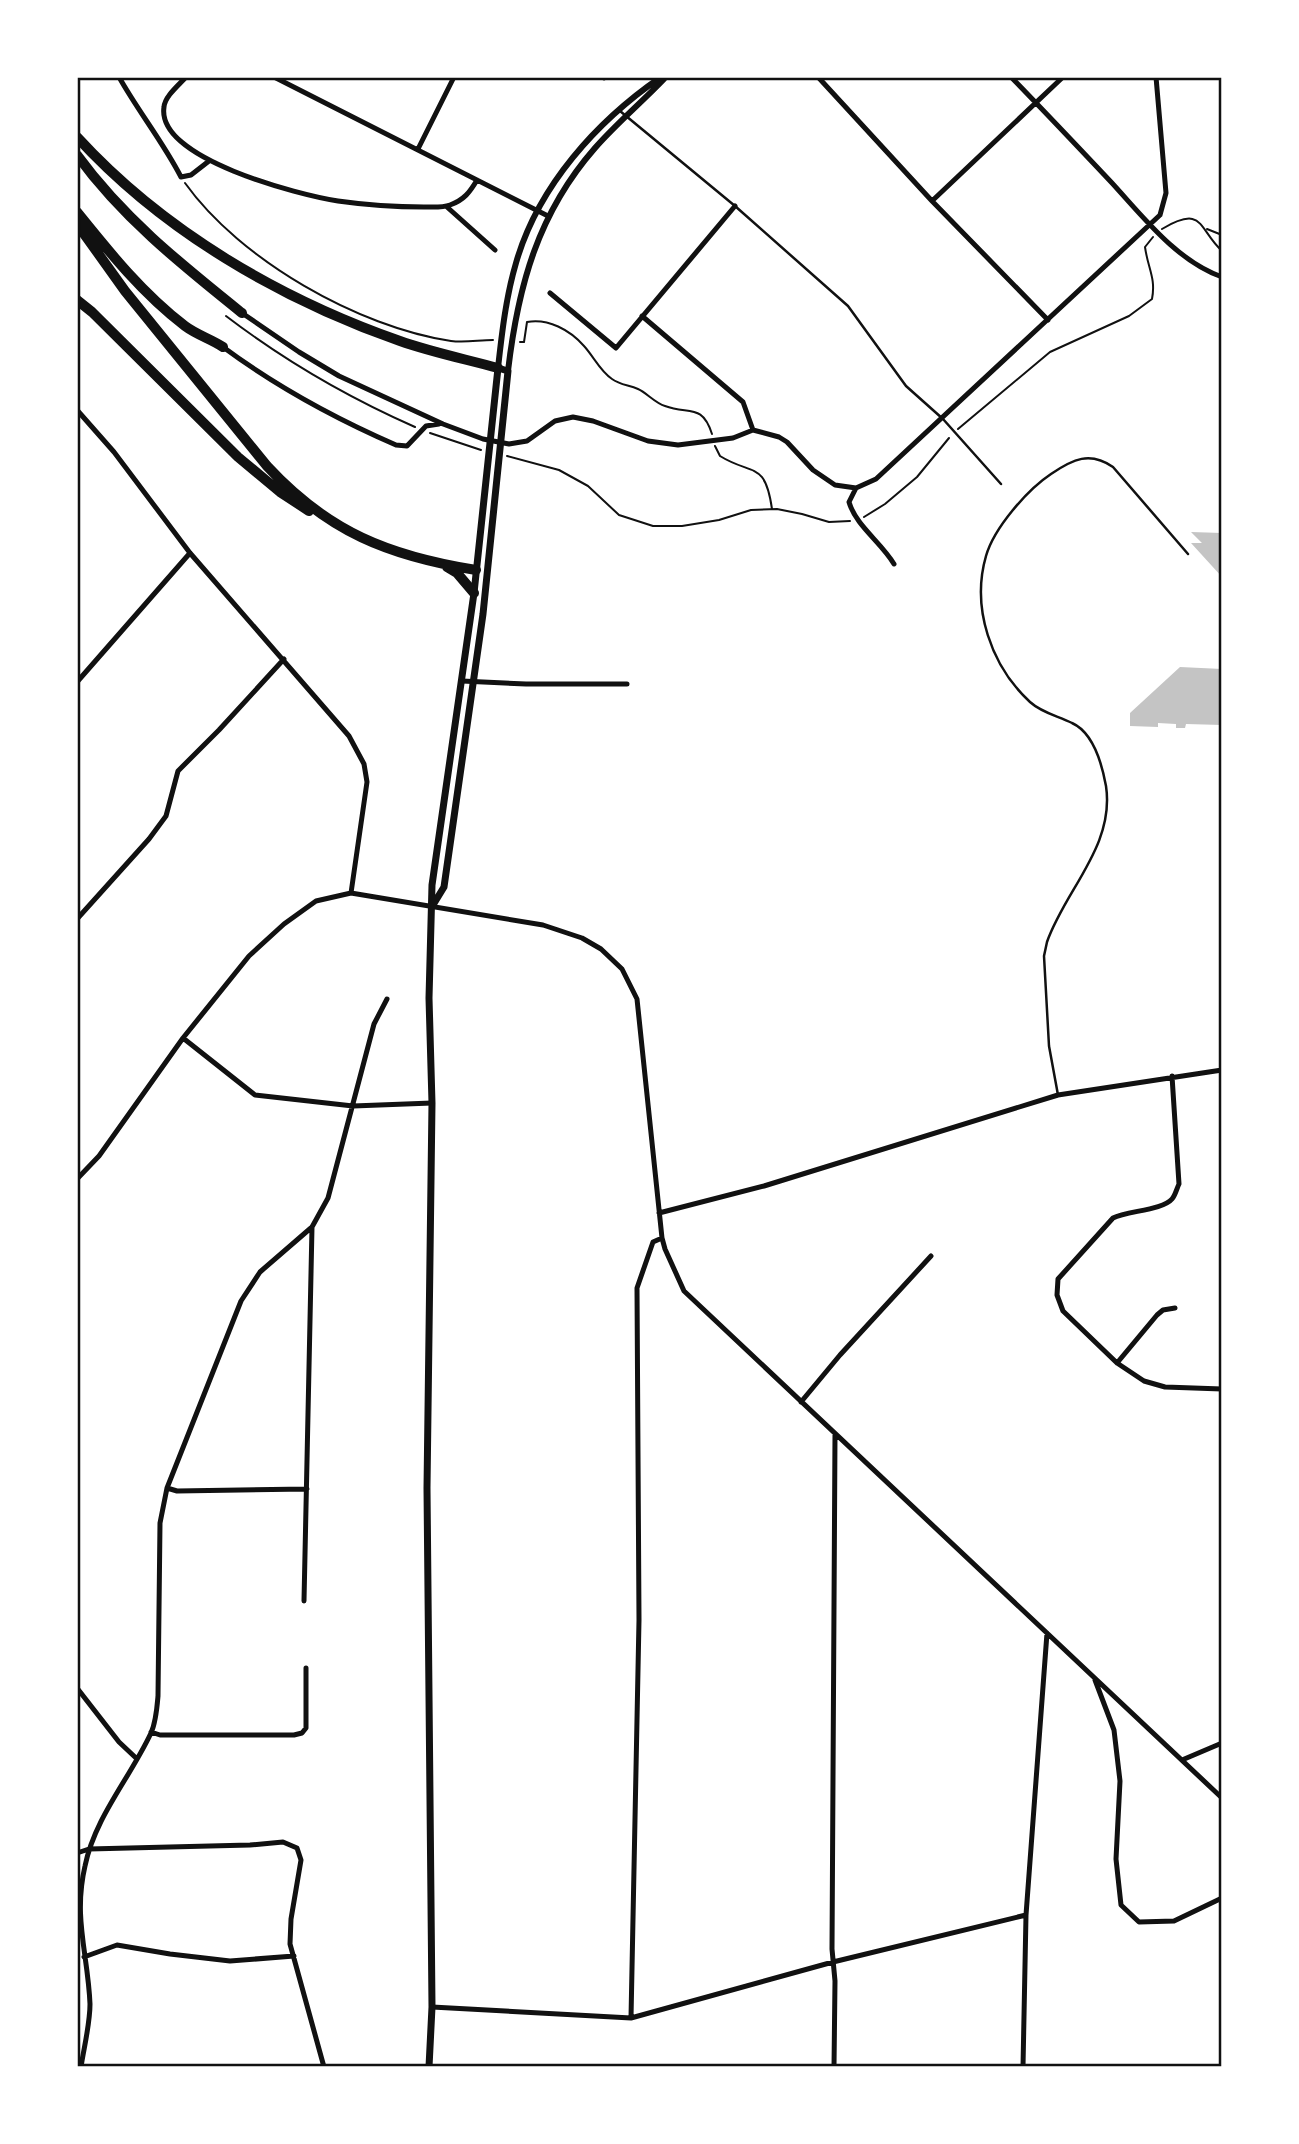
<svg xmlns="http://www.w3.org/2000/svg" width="1299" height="2144" viewBox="0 0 1299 2144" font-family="'Open Sans',sans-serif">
  <rect width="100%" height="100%" fill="#fff"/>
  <!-- building -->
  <path fill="#c4c4c4" d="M1191 532 1222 533V577L1191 543H1202Z
    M1180 667 1222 669V725L1186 724 1185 728H1176V724L1158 723V727L1130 726V713Z"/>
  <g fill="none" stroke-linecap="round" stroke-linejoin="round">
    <!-- path -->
    <path stroke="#111" stroke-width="2" d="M185 183C240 260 358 327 451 341 465 343 479 340 493 340
      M1162 229C1204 204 1198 229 1222 251
      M1207 229 1222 235
      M226 316C285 361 347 397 415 427
      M520 342H524L527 322C548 318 570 330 584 346 594 357 600 371 612 379 620 385 629 385 638 389 647 393 655 403 665 406 689 415 702 403 712 434
      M958 429 1050 352 1129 316 1152 299C1156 278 1148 269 1145 247L1153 237
      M430 433 481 450
      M715 446 720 456C752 476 765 460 772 509
      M507 456 559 470 588 486 619 515 653 526H682L719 520 751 510 777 509 802 514 829 522 850 521
      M864 517 885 504 917 477 949 438"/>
    <!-- service -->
    <path stroke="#111" stroke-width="2.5" d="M620 111 735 206 848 306 906 386 943 419 1001 484
      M1058 1095 1049 1046 1044 956 1047 942C1065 890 1115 846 1106 786 1102 764 1094 733 1072 723 1058 716 1042 713 1030 702 991 666 971 608 986 556 994 528 1027 490 1051 474 1073 459 1090 451 1113 467L1188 554"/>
    <!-- minor -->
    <path stroke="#111" stroke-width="5" d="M119 77C138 111 163 142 181 177L191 175 209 161
      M186 77C179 85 165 96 164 107 156 159 300 195 338 201 366 205 395 207 424 207 432 207 442 208 450 205 464 200 470 192 477 180
      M274 77 548 216
      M601 77 604 78
      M818 77 932 201 1048 320
      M1011 77C1045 112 1079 148 1112 183 1144 218 1177 261 1222 277
      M418 149 454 77
      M932 201 1063 77
      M447 207 495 250
      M550 293 616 348 735 206
      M242 313 299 352 339 376 443 424 483 439 509 444 527 441 555 421 573 417 593 421 648 441 678 445 733 438 753 430 779 437 787 442 813 470 835 485 856 488 876 479 1160 215 1166 193 1156 77
      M642 316 743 402 753 430
      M223 347C277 387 334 418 396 445L407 446 426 426 439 424
      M77 410 114 452 190 553 349 736 364 764 367 782 351 893
      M856 488 849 502C856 526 881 542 894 564
      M462 681 526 684H627
      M77 682 190 553
      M77 919 149 839 166 816 178 771 219 730 284 659
      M183 1038 255 1095 353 1106 432 1103
      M1172 1076 1179 1184C1177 1188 1175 1196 1172 1199 1163 1210 1127 1211 1113 1218L1058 1279 1057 1295 1063 1311 1117 1363 1144 1381 1165 1387 1222 1389
      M77 1179 99 1156 183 1038 249 956 284 924 316 901 351 893 543 925 582 938 601 949 622 969 637 999 662 1238 665 1249 684 1291 1222 1798
      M659 1213 764 1186 1058 1095 1222 1070
      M1117 1363 1157 1315 1163 1310 1175 1308
      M801 1402 840 1355 931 1256
      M167 1488 177 1491 307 1489
      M304 1601 312 1227
      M1095 1680 1114 1730 1120 1781 1116 1859 1121 1905 1139 1922 1174 1921 1222 1898
      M77 1688 119 1742 136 1758
      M151 1732 160 1735H294L302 1733 306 1728V1668
      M1182 1760 1222 1743
      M77 1853 89 1849 250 1845 283 1842 297 1848 301 1860 291 1919 290 1944 324 2067
      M84 1957 117 1945 170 1954 230 1961 294 1956
      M432 2007 631 2018 833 1962 1026 1915
      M631 2018 639 1620 637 1288 653 1242 662 1238
      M81 2067C84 2047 90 2024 90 2004 88 1954 73 1918 85 1866 95 1817 130 1778 151 1733 156 1722 157 1708 158 1696L160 1523 167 1488 241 1301 260 1272 312 1227 328 1198 374 1024 387 999
      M834 2067 835 1981 832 1949 835 1435
      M1023 2067 1026 1915 1047 1633"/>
    <!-- tertiary -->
    <path stroke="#111" stroke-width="6" d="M498 368C502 332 506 297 516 263 538 186 597 121 661 77
      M508 371C518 286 538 213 595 148 616 124 642 102 664 79"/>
    <!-- secondary -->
    <path stroke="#111" stroke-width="7" d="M429 2067 432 2007 427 1488 432 1103 429 998 432 885 474 593 498 368 508 371 483 614 444 887 433 905"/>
    <!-- motorway -->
    <path stroke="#111" stroke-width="10" d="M77 137C163 231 280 299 400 341 431 352 465 359 498 368
      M77 155C123 218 181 264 242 313
      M77 212C110 253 143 294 185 326 197 335 211 339 223 347
      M77 224 125 291 267 466C328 532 389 556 476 570
      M77 300 92 312 238 457 280 492 309 511
      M447 567 457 573 474 593"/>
  </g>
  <!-- border -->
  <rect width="1299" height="2144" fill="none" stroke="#ffffff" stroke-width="158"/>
  <rect x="79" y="79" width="1141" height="1986" fill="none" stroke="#111" stroke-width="2.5"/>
</svg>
